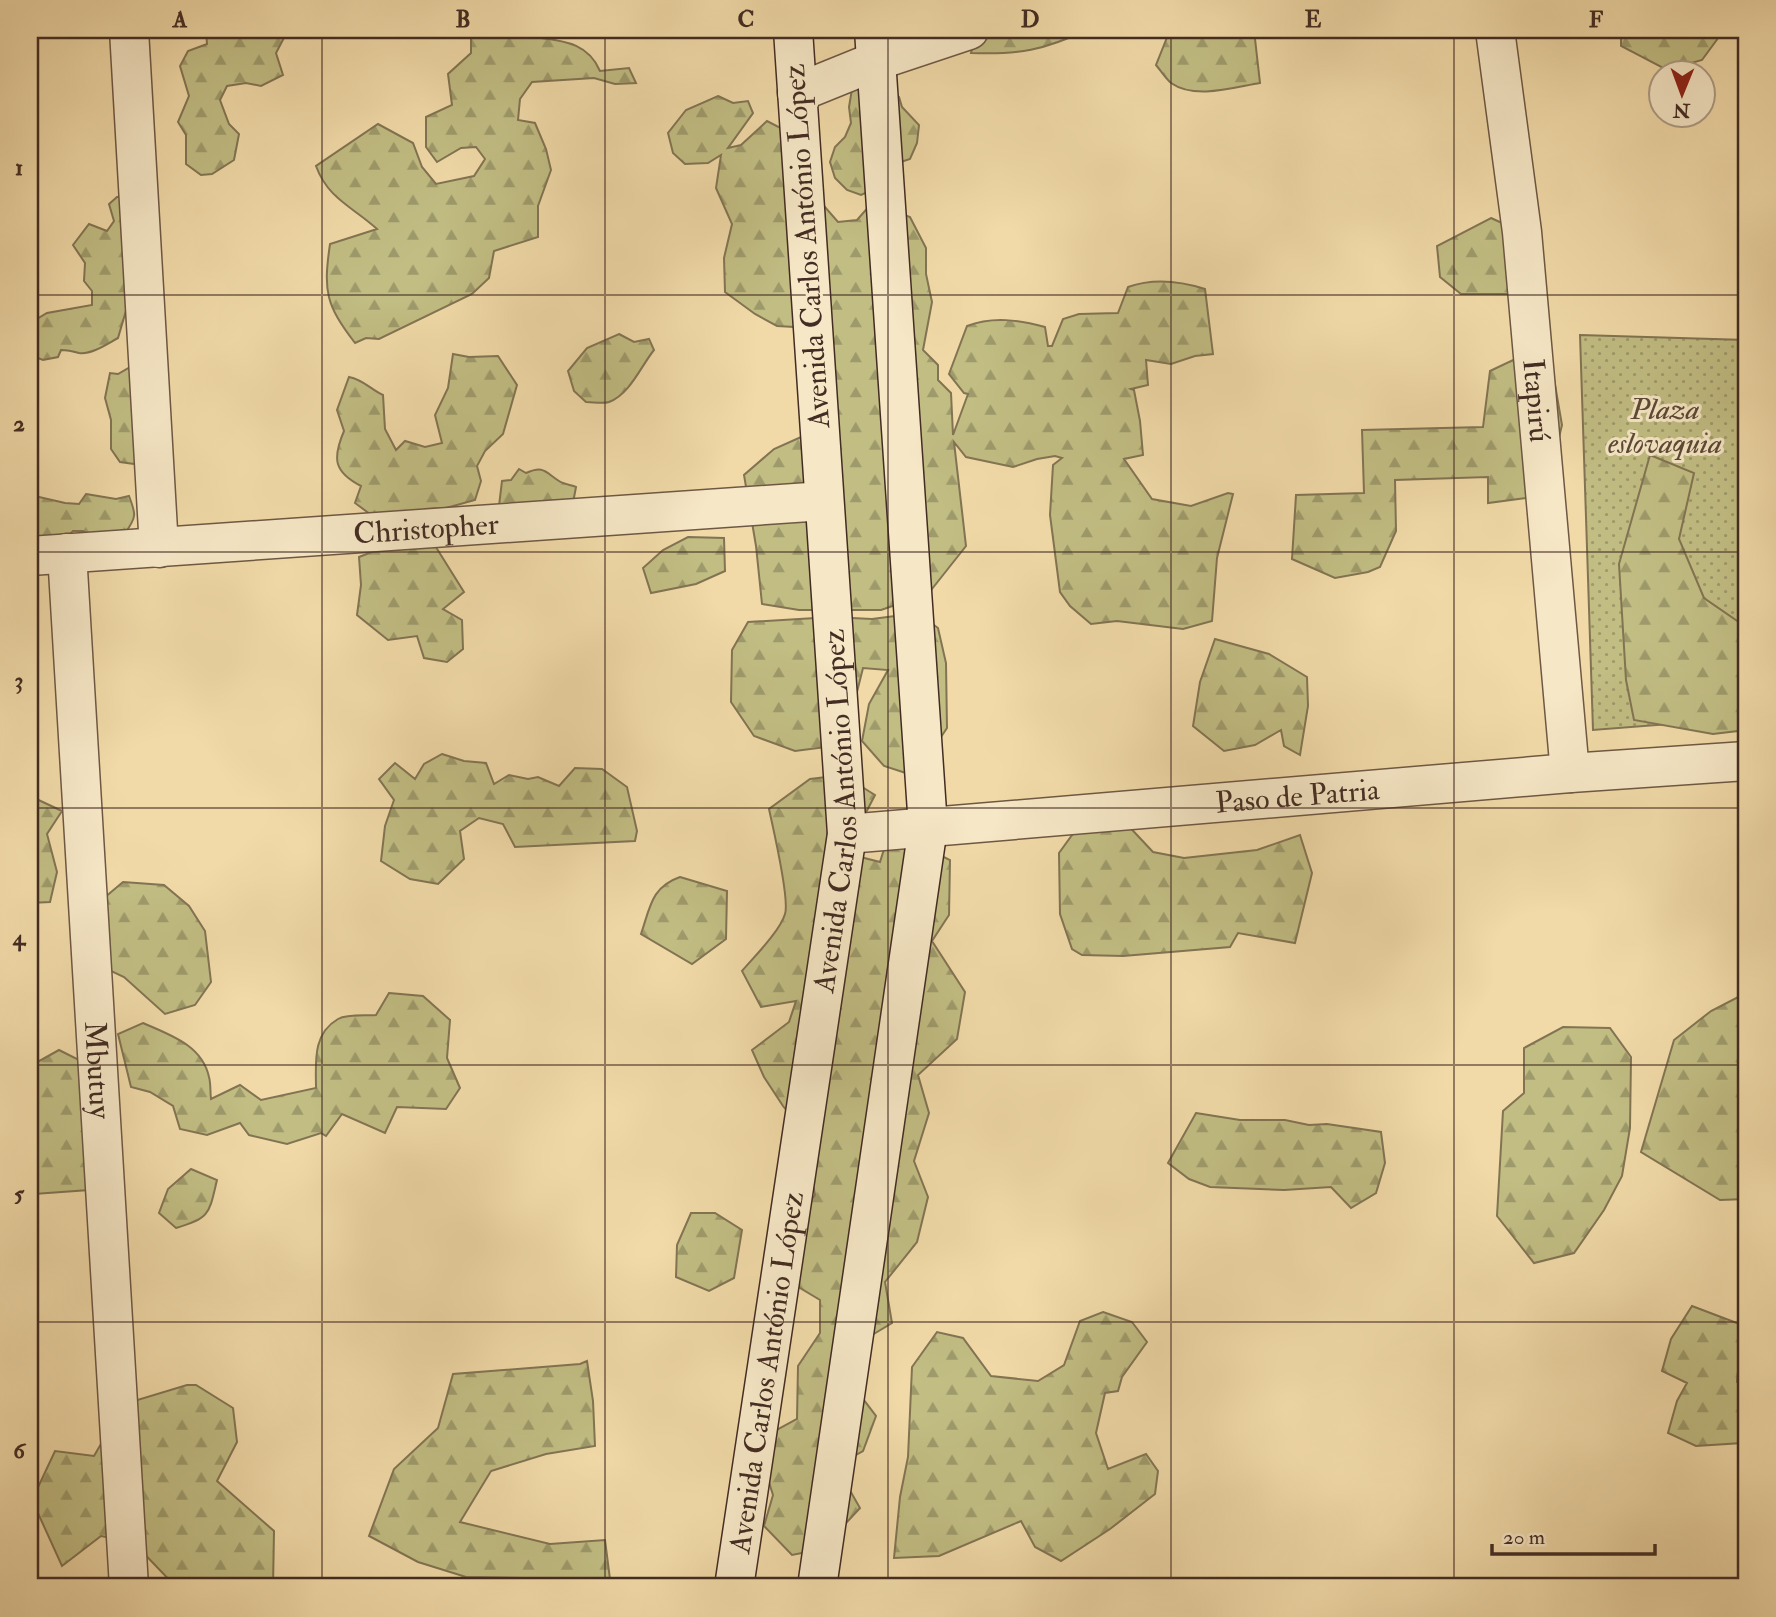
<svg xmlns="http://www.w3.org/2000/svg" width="1776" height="1617" viewBox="0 0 1776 1617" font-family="'IM FELL Double Pica',serif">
  <defs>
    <pattern id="green-dots" width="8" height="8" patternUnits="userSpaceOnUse" patternTransform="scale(1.75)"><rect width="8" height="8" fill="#c1bd83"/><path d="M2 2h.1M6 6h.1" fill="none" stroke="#9e9a6b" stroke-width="1.8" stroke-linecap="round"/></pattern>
    <pattern id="forest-firs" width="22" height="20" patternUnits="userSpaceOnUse" patternTransform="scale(1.75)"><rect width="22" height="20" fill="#c1bd83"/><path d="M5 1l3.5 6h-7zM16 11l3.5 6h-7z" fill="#9e9a6b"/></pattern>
  </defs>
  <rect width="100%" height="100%" fill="#f1daa8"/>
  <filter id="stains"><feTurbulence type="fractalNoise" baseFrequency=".00286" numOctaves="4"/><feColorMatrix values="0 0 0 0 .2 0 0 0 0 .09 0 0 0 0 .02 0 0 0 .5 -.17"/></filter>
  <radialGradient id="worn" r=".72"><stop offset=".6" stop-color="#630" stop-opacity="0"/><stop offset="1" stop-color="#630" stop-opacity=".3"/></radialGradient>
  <!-- green -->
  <path fill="url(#green-dots)" stroke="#827453" stroke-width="2" d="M1580 335 1746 340V718L1593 730Z"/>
  <!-- forest -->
  <path fill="url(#forest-firs)" stroke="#827453" stroke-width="2" d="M206 30H284L287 32 276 53 283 75 261 86 246 83 227 86 220 100 229 124 239 134 234 160 212 174 201 175 186 164V135L178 122 189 96 180 66 188 51 207 44Z
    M465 30H540L541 38C567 41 589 45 600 71L629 68 636 83 615 84 594 78 532 82 520 99 518 120 535 123 546 149 551 170 538 206V237L494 251 489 278 472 294 379 339 366 338 355 343C326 305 323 292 330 244L377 229C353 207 328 199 316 166L378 124 413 143 422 167 436 184 474 176 485 159 476 147 461 148 437 162 426 147V117L452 105 448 74 471 53V33Z
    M976 30H1087C1044 50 1019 55 971 53Z
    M1170 30H1254L1260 83C1235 87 1195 100 1171 83 1166 79 1161 71 1156 65Z
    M1621 30H1724L1702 60 1667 70 1621 46Z
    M870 78 899 97 902 107 919 125 917 143 910 159 886 167 870 191 861 195 847 190 835 178 830 162 835 147 845 137 851 123 849 107 852 89Z
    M718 96 733 103 748 101 753 113 728 148 741 145 767 121 800 138 824 206 838 222 857 220 872 203 910 217 926 248V274L932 302 923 350 938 365V380L951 393 953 435 968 394 964 393 949 374 967 326C993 316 1019 320 1045 327L1048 346H1052L1063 319 1079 314 1118 313 1128 287C1153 278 1180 281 1205 289L1213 354 1195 356 1171 364 1146 360 1148 385 1131 389 1134 390 1140 421 1143 455 1124 459 1152 499 1191 506 1228 493 1233 494 1217 558 1212 621 1183 629 1117 621 1091 624 1070 606 1060 592 1050 515 1053 465 1062 458 1055 456 1037 459 1013 467 966 457 954 442 966 546 928 594 881 610H799L762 604 756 546 744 475 774 449 819 429 812 328 777 326 755 314 725 292 724 258 732 224 716 188 721 155 708 163 685 164 673 153 668 133 686 110Z
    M129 196 130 297 118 338C107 344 91 355 79 353 72 351 68 350 61 350L58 357 43 360 30 355V323L47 313 92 305V291L84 281 85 263 73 245 89 224 107 231 114 221 109 204 117 197Z
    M1491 218 1522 232 1508 294H1461L1440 277 1437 246Z
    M619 334 634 342 649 339 654 350C641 366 630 394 609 402 603 404 593 402 586 402L574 391 568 371 587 348Z
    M453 354 469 357 498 356 517 385 503 434 485 451 477 466 481 481 475 500 446 508 425 509 393 531 355 503 361 486C334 472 332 459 344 431L337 410 349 377C364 380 370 389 383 395L385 429 396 450 405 441 425 447 442 443 435 415 448 388Z
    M1515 359 1554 379 1562 425 1553 462 1533 497 1488 503V477L1395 480 1396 531 1380 567 1368 572 1335 578 1292 559 1296 495 1364 493 1362 430 1483 427 1490 371Z
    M132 366 139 462 134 464 120 462 111 449V420L105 398 110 373 118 374Z
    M1650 455 1694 473 1679 539 1704 598 1746 627V730L1713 734 1634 720 1626 680 1619 564Z
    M519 469 526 473C544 465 545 472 559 481 563 484 571 485 576 487L572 508 499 506 502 481 511 480Z
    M86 494 116 499 129 496C136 514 137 517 125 533L94 538 83 531H73L67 537 30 539V499L35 496 65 503 79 504Z
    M688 537 724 538 725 571 696 584 651 593 643 568 663 550Z
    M434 544 464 592 443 609 462 620 463 649 447 662 424 658 417 636 388 640 357 615 361 585 359 557 390 545Z
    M918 613 938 628 946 663 947 728 925 761 912 775 884 766 862 741 869 704 888 670 863 668 854 704 841 745 795 751 754 736 731 702 732 650 748 622 832 617 872 619Z
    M1215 639 1269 654 1307 677 1308 706 1300 755 1284 746 1281 730 1255 745 1224 751 1193 726 1200 682Z
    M442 754 464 761 486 763 494 784 509 775 528 779 538 777 559 786 575 768 602 769 627 787 637 831 635 841 515 847 503 824 479 818 460 831 464 859 438 884 410 879 381 861 385 826 394 800 379 779 395 763 415 779 424 764Z
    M843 775 875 795 845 853 880 862 890 830 950 860 949 915 932 941 965 992 957 1039 918 1075 929 1113 914 1161 928 1197 917 1242 885 1282 892 1323 852 1347 848 1379 876 1416 863 1451 836 1466 860 1508 822 1549 792 1555 764 1526 773 1495 756 1441 797 1419 798 1366 820 1333V1300L780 1276 787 1232 815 1195 803 1131 783 1106 764 1077 752 1050 789 1022 796 1001 761 1007 742 971C754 957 780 931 785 914 790 899 773 828 769 809L810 779Z
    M30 796 62 811 47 834 57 872 50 902 30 903Z
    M1122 819 1153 852 1184 858 1257 850 1300 835 1312 873 1295 943 1238 933 1230 947 1123 956 1082 955 1072 949 1060 914 1059 853 1075 831Z
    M680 877 727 891 726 939 692 964 641 934C650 908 651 887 680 877Z
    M123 882 164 885 189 906 205 931 211 982 195 1005 165 1014 124 977 94 963 104 898Z
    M389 993 423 996 450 1020 447 1058 460 1088 446 1109 397 1107 385 1133 342 1114 326 1136 321 1133 287 1144 249 1135 240 1123 207 1135 180 1129 173 1106 150 1092 131 1087 118 1034 143 1023C170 1035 202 1045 209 1077 211 1084 210 1092 211 1099L240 1085 261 1100 316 1088C316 1063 312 1034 338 1019 347 1014 365 1016 376 1015Z
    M1746 993V1199L1720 1200 1641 1152 1674 1040 1711 1011Z
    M1563 1027 1610 1028 1631 1057 1630 1128 1622 1176 1604 1210 1574 1253 1534 1263 1497 1216 1503 1111 1524 1093V1048Z
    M59 1050 101 1071 89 1190 34 1194 30 1192V1066Z
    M1196 1113 1240 1120H1285L1309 1125 1327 1124 1381 1132 1385 1163 1376 1193 1351 1208 1331 1187 1284 1190 1210 1187 1189 1179 1168 1163Z
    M191 1169 217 1180C209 1214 210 1218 176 1228L159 1213 168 1189Z
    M691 1213H715L742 1230 734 1278 709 1291 676 1277 677 1245Z
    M1692 1306 1742 1325 1737 1382 1746 1386 1742 1443 1696 1446 1668 1433 1677 1401 1687 1383 1662 1371 1671 1339Z
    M1103 1312 1132 1322 1147 1342 1122 1377 1118 1391 1105 1393 1096 1433 1108 1469 1146 1454 1158 1471 1155 1494 1110 1529 1061 1561 1035 1547 1021 1521 939 1556 894 1558 900 1497 908 1457 912 1367 937 1332 963 1338 991 1376 1038 1381 1064 1365 1080 1321Z
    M587 1361 593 1401 595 1446 546 1454 491 1471 460 1522 550 1544 605 1540 611 1587H524L523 1578 466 1577 418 1562 369 1536 394 1469 438 1428 453 1374 580 1364Z
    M187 1385H196L233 1408 237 1442 217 1481 274 1531 273 1587H176L133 1542 101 1536 62 1566 32 1500 55 1451 94 1456 124 1404Z"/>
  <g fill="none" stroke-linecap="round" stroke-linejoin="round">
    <defs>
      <g id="street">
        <path d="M129 30 159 548"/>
        <path id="s1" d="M1495 30 1522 232 1570 773"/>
        <path d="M797 93 876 61 969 30"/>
        <path id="s2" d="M67 553 129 1587"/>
        <path id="s3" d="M30 556 824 501"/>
        <path id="s4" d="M847 834 1570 773 1746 761"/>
      </g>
      <g id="secondary">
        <path id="s5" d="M734 1587 847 834 793 30"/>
        <path d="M817 1587 928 827 874 30"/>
      </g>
    </defs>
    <!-- street casing -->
    <use href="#street" stroke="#6e5844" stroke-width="41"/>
    <!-- secondary casing -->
    <use href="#secondary" stroke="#432c23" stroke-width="41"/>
    <!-- street -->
    <use href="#street" stroke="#f6e7c6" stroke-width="38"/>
    <!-- secondary -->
    <use href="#secondary" stroke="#f6e7c6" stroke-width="38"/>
  </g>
  <!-- grid -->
  <path fill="none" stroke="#432c23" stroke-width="2" stroke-opacity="0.55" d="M322 30V1587M605 30V1587M888 30V1587M1171 30V1587M1454 30V1587M30 295H1746M30 552H1746M30 808H1746M30 1065H1746M30 1322H1746"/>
  <g text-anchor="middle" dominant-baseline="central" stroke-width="6" stroke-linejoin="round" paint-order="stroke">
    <!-- street labels -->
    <g font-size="30" fill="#432c23" stroke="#f6e7c6">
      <text transform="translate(807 246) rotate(-94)">Avenida Carlos António López</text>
      <text stroke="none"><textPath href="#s1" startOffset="373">Itapirú</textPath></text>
      <text stroke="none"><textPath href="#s3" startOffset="397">Christopher</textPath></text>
      <text stroke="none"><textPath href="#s4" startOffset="452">Paso de Patria</textPath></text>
      <text stroke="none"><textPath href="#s5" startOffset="784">Avenida Carlos António López</textPath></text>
      <text stroke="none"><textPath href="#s2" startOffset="518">Mbutuy</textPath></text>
      <text stroke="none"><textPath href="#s5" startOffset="217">Avenida Carlos António López</textPath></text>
    </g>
    <!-- park labels -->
    <g font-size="30" font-style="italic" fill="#5c4936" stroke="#f6e7c6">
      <text x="1665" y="409">Plaza<tspan x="1665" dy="34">eslovaquia</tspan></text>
    </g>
  </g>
  <!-- margin -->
  <rect width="1776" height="1617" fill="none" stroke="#f1daa8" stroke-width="77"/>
  <!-- north arrow -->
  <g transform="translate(1682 94) rotate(181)"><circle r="33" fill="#f6e7c6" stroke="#ae9c85" stroke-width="2"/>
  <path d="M0-5L12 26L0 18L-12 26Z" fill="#8f2418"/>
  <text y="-10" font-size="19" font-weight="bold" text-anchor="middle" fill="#432c23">N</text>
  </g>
  <!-- scale -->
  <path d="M1492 1544v10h163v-10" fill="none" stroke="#432c23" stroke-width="3.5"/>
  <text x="1503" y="1544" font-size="21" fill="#432c23" stroke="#f6e7c6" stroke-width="5" paint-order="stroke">20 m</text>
  <rect x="38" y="38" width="1700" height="1540" fill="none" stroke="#432c23" stroke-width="2.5"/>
  <g font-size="23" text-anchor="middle" font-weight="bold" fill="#432c23">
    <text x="180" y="27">A</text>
    <text x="463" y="27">B</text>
    <text x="746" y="27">C</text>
    <text x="1030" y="27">D</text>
    <text x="1313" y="27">E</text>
    <text x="1596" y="27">F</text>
    <text x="19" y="175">1</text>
    <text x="19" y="431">2</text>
    <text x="19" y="688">3</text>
    <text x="19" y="945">4</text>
    <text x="19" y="1201">5</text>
    <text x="19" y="1458">6</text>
  </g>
  <rect width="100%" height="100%" filter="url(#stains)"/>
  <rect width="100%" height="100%" fill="url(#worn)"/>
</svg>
